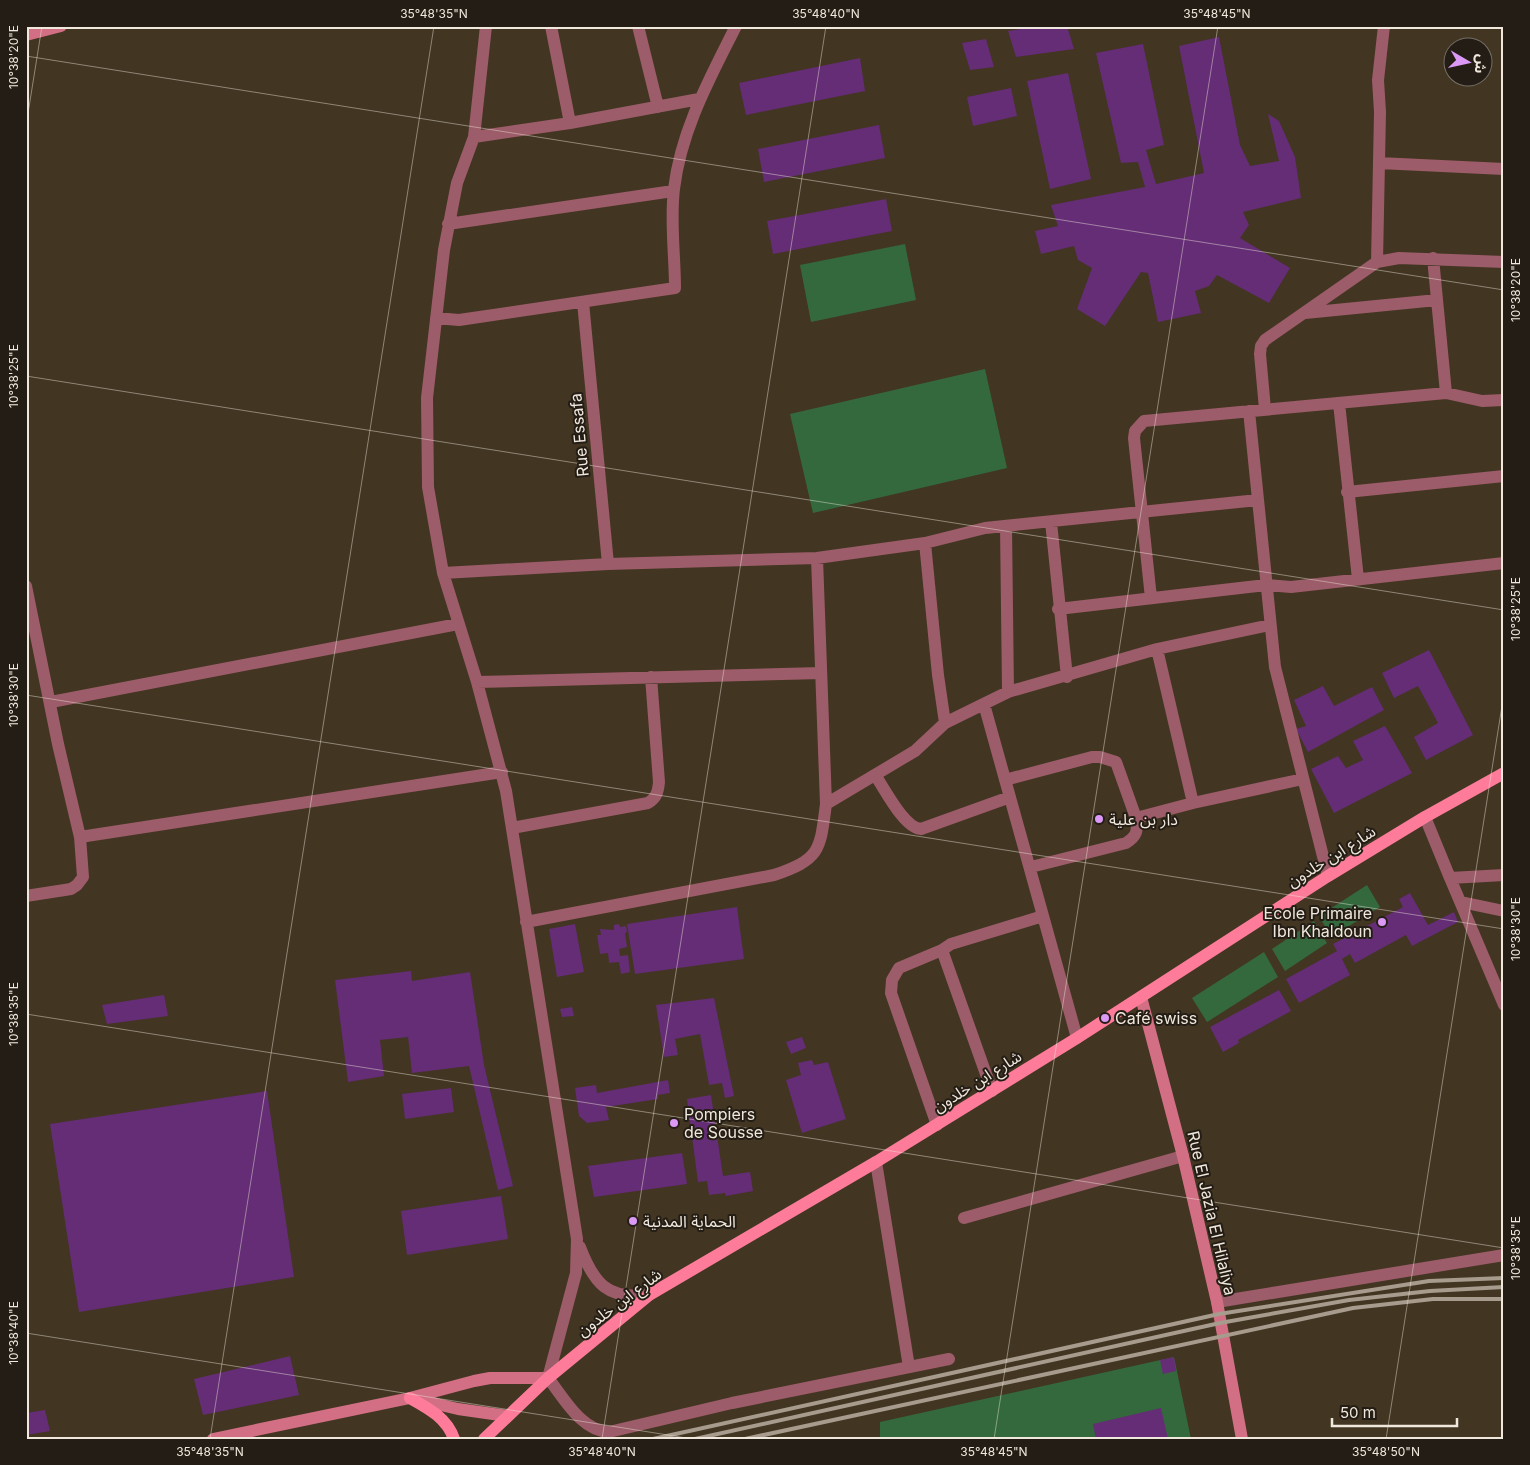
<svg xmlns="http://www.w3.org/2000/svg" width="1530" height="1465" viewBox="0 0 1530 1465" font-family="Inter,'Noto Sans Arabic',sans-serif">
  <rect width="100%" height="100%" fill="#423522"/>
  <!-- green -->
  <path fill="#34693e" d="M905 244 916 300 811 322 800 265Z
    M985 369 1007 468 813 513 790 414Z
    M1367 885 1380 907 1331 937 1319 916Z
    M1314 921 1327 943 1285 971 1272 949Z
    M1264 952 1278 977 1207 1022 1192 998Z
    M1174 1357 1191 1439H880V1422Z"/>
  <!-- building -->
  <path fill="#642d75" d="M1040 26H1067L1074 49 1016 57 1008 31Z
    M1219 37 1240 145 1250 166 1279 161 1268 114 1279 121 1295 157 1301 198 1243 212 1249 225 1240 238 1290 268 1269 303 1217 275 1209 286 1195 291 1201 313 1158 322 1148 273 1141 272 1105 326 1077 309 1092 268 1078 260 1074 246 1041 254 1035 231 1058 226 1051 205 1145 187 1138 162 1121 163 1096 53 1143 44 1164 145 1146 150 1156 184 1204 173 1179 46Z
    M986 39 994 67 970 70 962 43Z
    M860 58 865 91 746 115 739 83Z
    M1068 73 1091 179 1050 189 1027 81Z
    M1011 88 1017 116 973 126 967 97Z
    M879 125 885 158 764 182 758 149Z
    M886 199 892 231 773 254 767 221Z
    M1429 650 1473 735 1426 760 1414 737 1438 723 1418 686 1394 698 1382 673Z
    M1323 686 1334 706 1372 687 1384 710 1308 752 1296 729 1306 726 1294 700Z
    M1385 726 1412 773 1334 813 1311 769 1338 756 1346 768 1363 760 1353 741Z
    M1410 893 1428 925 1454 912 1458 922 1412 946 1406 935 1355 963 1350 954 1342 959 1350 975 1299 1003 1286 979 1337 951 1333 944 1403 907 1399 899Z
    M737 907 744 959 635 974 627 924Z
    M575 924 584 972 557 977 549 929Z
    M619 924 620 927 626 926 627 932 625 933 627 947 619 949 620 956 628 955 630 972 621 974 619 962 609 963 608 953 600 954 597 935H601L600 929 614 930V925Z
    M411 971 412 981 470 972 484 1065 513 1186 498 1190 469 1066 412 1073 408 1037 380 1040 384 1076 348 1082 335 980Z
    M1279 990 1291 1011 1238 1040 1239 1043 1223 1052 1210 1027Z
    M164 995 168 1016 107 1024 102 1005Z
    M714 998 734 1096 725 1098 722 1083 709 1085 700 1034 675 1039 678 1055 664 1057 656 1005Z
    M572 1007 574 1016 562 1017 560 1009Z
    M802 1037 806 1048 791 1054 786 1042Z
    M812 1060 814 1065 828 1062 846 1119 802 1133 786 1080 801 1075 798 1063Z
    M668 1080 670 1093 658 1095V1099L606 1107 609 1120 587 1123 579 1116 575 1088 596 1085 597 1093Z
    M451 1088 454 1112 405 1119 402 1094Z
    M267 1091 294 1277 79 1312 50 1124Z
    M711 1095 723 1176 750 1172 753 1191 726 1196 725 1193 709 1195 707 1181 698 1182 687 1099Z
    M682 1153 687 1184 594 1197 588 1166Z
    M501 1196 508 1239 407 1255 401 1211Z
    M290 1356 299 1395 203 1415 194 1379Z
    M1174 1357 1176 1371 1163 1374 1160 1360Z
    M1161 1408 1168 1439H1096L1093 1424Z
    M45 1410 50 1431 26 1435V1413Z"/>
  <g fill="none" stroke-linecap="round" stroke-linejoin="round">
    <!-- street -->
    <path stroke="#9c5c69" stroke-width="12" d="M486 26 474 137 457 183 444 250 427 398 428 487 443 573 477 682 506 791 577 1239 576 1273 548 1378C564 1398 581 1431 609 1432L732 1403 949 1359
      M551 26 570 123
      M638 26 658 107
      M474 137 570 123 699 99
      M1379 163 1504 169
      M448 224 673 191
      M1433 258 1446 393
      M1377 262 1380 112 1378 80 1384 26
      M583 302 608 564
      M1305 313 1437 300
      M436 318 459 320 675 288C675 256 670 221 674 189 681 130 710 78 736 26
      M1339 403 1358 579
      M1265 409 1260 354 1261 346 1265 340 1377 262 1399 258 1504 262
      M1249 411 1275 667 1328 876
      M1347 492 1504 476
      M1051 522 1067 677
      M1006 526 1008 692
      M443 573 608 564 817 558 925 543
      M26 586 58 744 80 837 83 877 77 885 71 889 26 896
      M1151 598 1134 438 1135 431 1144 421 1446 393 1482 401 1504 400
      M1058 609 1266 585 1291 587 1504 563
      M1157 649 1193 803
      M477 682 821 673
      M51 702 458 624
      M984 704 1077 1038
      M945 723 938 675 925 543 985 528 1258 500
      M875 775C885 789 904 828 921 829L1010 797
      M1005 780 1092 757H1100L1116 762 1136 818
      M826 804 915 751 945 723 1008 692 1157 649 1270 625
      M1425 817 1450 878 1504 875
      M512 828 648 803C656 798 658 793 659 782L651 677
      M80 837 502 772
      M1031 867 1126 843C1137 836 1138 831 1136 818L1193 803 1303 779
      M1450 878 1504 1005
      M1461 902 1504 911
      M526 922 774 875C821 859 820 850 826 804L817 558
      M992 1091 942 950 951 944 1043 916
      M937 1125 891 993 892 980 899 968 942 950
      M876 1162 909 1367
      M964 1218 1183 1156
      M580 1247C594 1284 608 1300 649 1295
      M1217 1302 1504 1255"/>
    <!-- secondary -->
    <path stroke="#d36f85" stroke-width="12" d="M26 35 61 26
      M1141 997 1183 1156 1217 1302 1242 1439
      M415 1399 458 1409 507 1416
      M213 1439 410 1398 474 1381 490 1378H548"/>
    <!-- primary -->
    <path stroke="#fe7c9a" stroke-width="12" d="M410 1398C428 1408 447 1418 454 1439
      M484 1439 548 1378 649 1295 876 1162 1077 1038 1328 876 1425 817 1504 773"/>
    <!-- rail -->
    <path stroke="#a69b8c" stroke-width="4" d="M653 1439 1219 1314 1429 1281 1504 1278
      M695 1439 1220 1323 1349 1300 1430 1291 1504 1287
      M745 1439 1353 1308 1433 1299H1504"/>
  </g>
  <!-- ticks -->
  <path fill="none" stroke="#f0e8dc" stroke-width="1" stroke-opacity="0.45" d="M26 56 1504 290M26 126 42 26M26 376 1504 610M26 695 1504 929M26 1014 1504 1248M26 1333 693 1439M210 1439 434 26M602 1439 826 26M994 1439 1218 26M1386 1439 1504 693"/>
  <!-- markers -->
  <g fill="#db99f5" stroke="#231d15" stroke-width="2">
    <circle cx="1099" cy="819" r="5"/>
    <circle cx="1382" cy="922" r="5"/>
    <circle cx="1105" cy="1018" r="5"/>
    <circle cx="674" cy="1123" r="5"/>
    <circle cx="633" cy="1221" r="5"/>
  </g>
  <g text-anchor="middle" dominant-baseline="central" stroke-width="4" stroke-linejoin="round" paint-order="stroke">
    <!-- street labels -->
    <g font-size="16" fill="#f0e8dc" stroke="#231d15">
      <text transform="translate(579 435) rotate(-95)">Rue Essafa</text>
      <text transform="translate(1331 856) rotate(-32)">شارع ابن خلدون</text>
      <text transform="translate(977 1081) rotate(-32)">شارع ابن خلدون</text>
      <text transform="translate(1212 1213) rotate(77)">Rue El Jazia El Hilaliya</text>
      <text transform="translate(619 1302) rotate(-37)">شارع ابن خلدون</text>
    </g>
    <!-- poi labels -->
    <g font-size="16" fill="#f0e8dc" stroke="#231d15" text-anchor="start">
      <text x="1109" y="819">دار بن علية</text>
      <text x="1372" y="913" text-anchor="end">Ecole Primaire<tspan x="1372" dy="18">Ibn Khaldoun</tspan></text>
      <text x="1115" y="1018">Café swiss</text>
      <text x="684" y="1114">Pompiers<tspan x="684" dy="18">de Sousse</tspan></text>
      <text x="643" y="1221">الحماية المدنية</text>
    </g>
  </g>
  <!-- border -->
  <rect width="1530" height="1465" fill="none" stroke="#231d15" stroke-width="55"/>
  <!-- north arrow -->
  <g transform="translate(1468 62) rotate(99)"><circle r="24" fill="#231d15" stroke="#756e65"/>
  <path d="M0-4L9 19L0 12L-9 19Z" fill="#db99f5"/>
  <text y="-8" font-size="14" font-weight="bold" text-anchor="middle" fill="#f0e8dc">ش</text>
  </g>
  <!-- scale -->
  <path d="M1332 1418v8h125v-8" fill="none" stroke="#f0e8dc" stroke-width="2.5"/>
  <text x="1340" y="1418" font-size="15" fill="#f0e8dc" stroke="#231d15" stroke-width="4" paint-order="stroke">50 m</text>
  <rect x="28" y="28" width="1474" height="1410" fill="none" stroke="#f0e8dc" stroke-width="2"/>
  <g font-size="12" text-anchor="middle" fill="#f0e8dc">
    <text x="434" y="18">35°48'35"N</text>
    <text x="826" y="18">35°48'40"N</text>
    <text x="1217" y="18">35°48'45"N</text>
    <text transform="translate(14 57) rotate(-90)" y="4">10°38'20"E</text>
    <text transform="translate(1516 290) rotate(-90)" y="4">10°38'20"E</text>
    <text transform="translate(14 376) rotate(-90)" y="4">10°38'25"E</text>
    <text transform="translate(1516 609) rotate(-90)" y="4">10°38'25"E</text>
    <text transform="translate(14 695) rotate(-90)" y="4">10°38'30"E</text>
    <text transform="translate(1516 929) rotate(-90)" y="4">10°38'30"E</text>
    <text transform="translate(14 1014) rotate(-90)" y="4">10°38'35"E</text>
    <text transform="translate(1516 1248) rotate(-90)" y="4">10°38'35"E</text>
    <text transform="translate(14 1333) rotate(-90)" y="4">10°38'40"E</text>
    <text x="210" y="1456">35°48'35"N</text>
    <text x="602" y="1456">35°48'40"N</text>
    <text x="994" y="1456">35°48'45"N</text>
    <text x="1386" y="1456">35°48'50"N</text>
  </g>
</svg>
